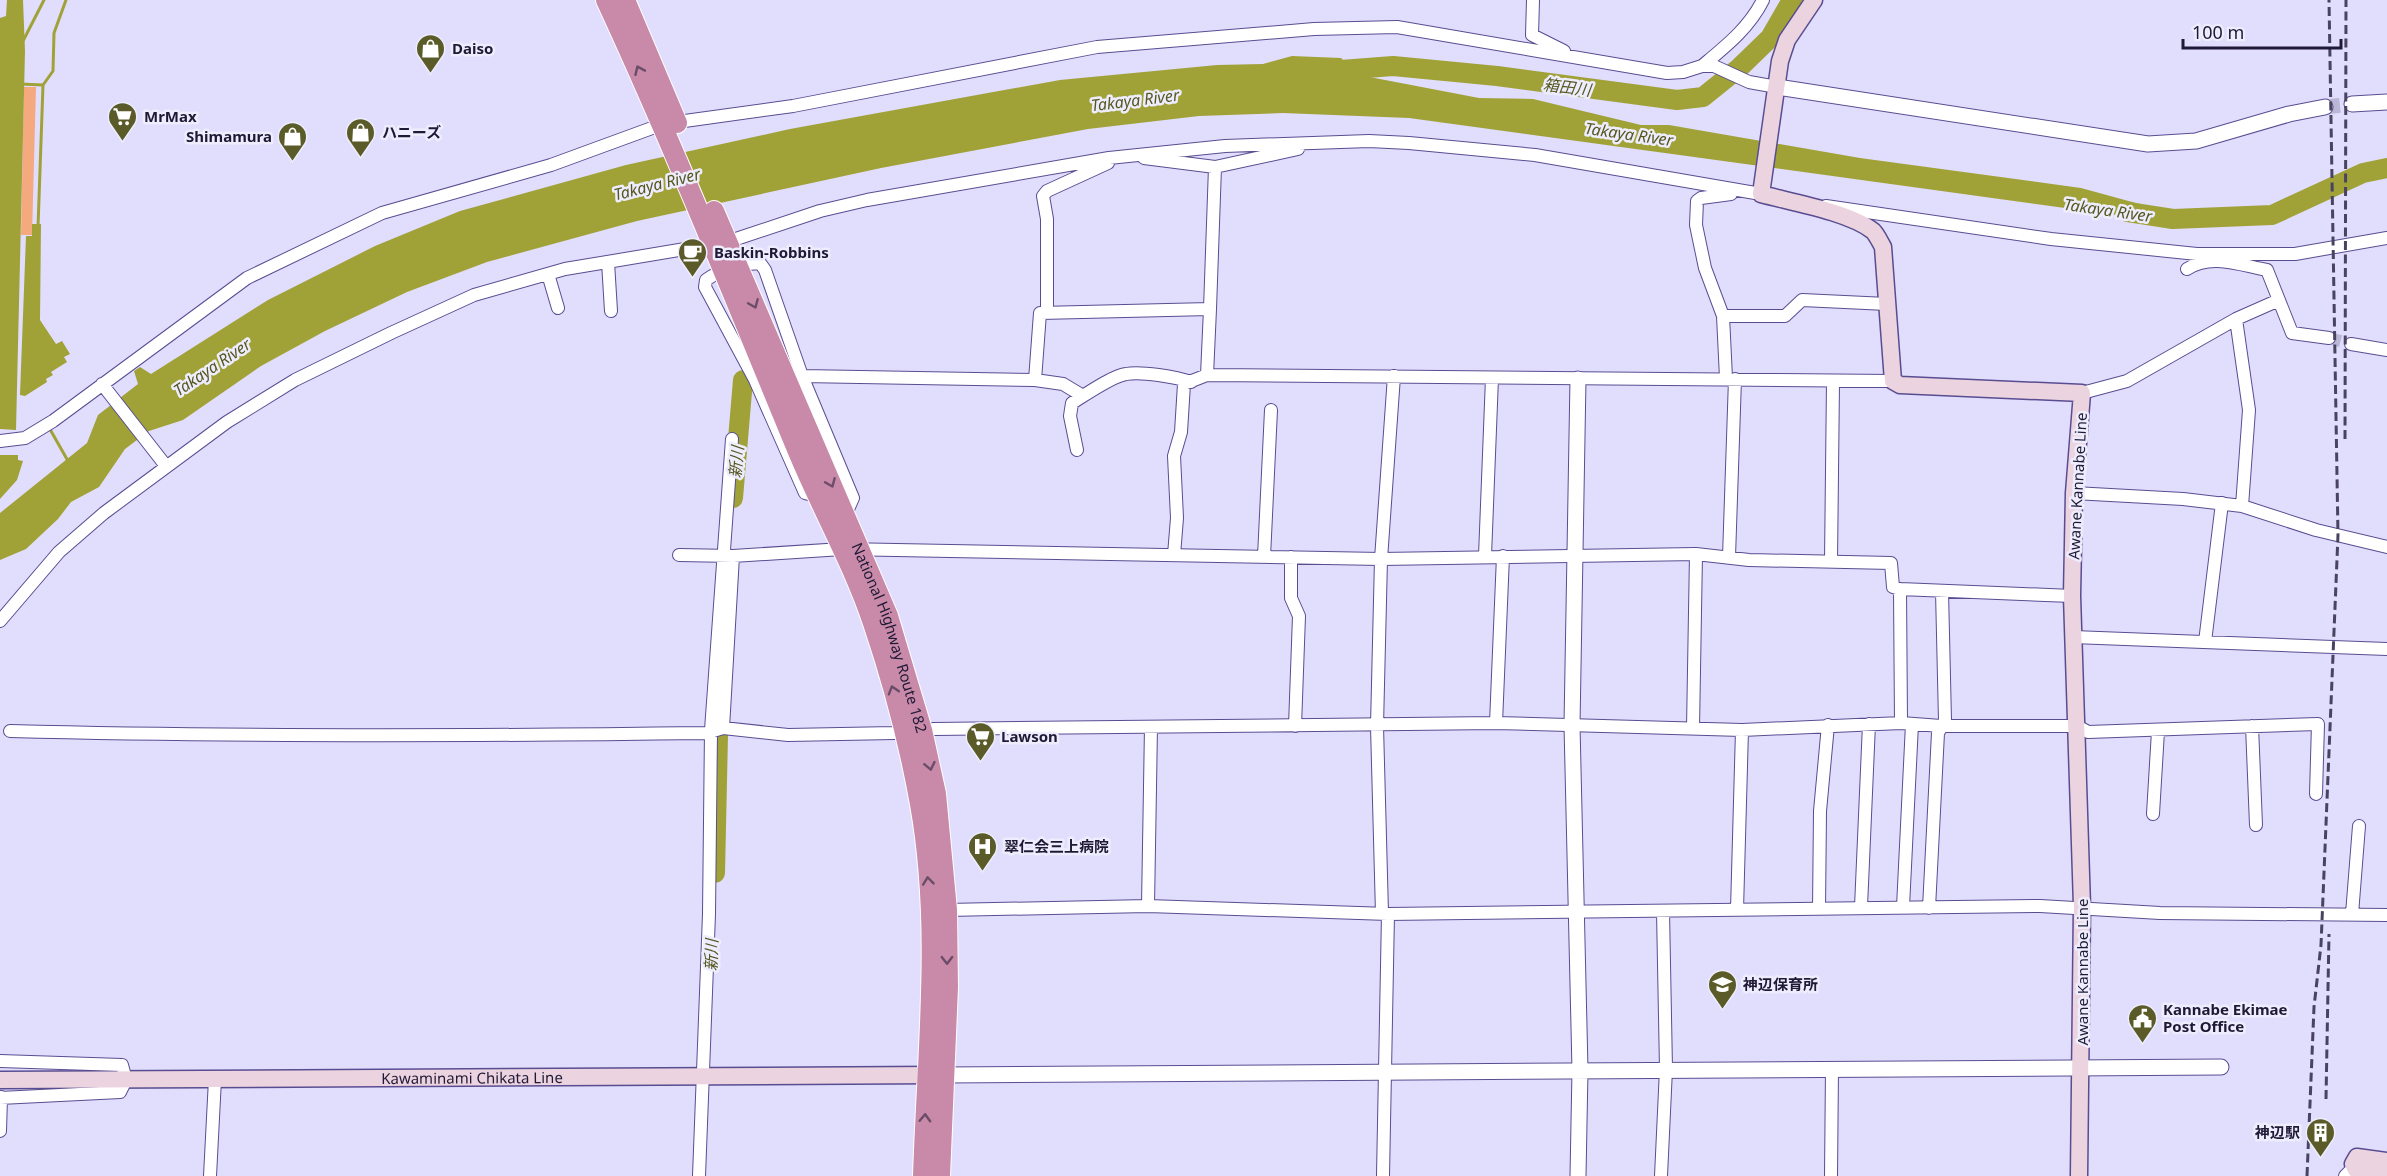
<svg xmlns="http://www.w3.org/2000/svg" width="2387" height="1176" viewBox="0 0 2387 1176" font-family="'Noto Sans','Noto Sans JP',sans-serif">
  <rect width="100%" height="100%" fill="#e1ddfd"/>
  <!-- green -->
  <path fill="#f4a97e" d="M24 87H36L32 235H21Z"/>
  <!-- water -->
  <path fill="#a0a237" d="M7 0H23L25 51 16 430 0 429V18L6 16Z
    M1292 56 1341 58 1359 75 1479 98 1533 99 1641 125H1669L1860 158 2081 188 2154 208 2153 220 1409 118 1283 113 1199 116 1088 129 881 168 637 221 487 262 407 292 325 331 261 366 183 420 149 431 125 449 99 487 71 502 58 519 26 549 0 560V513L87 443 98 415 138 384 134 371 140 367 151 374 268 300 375 246 460 211 626 165 790 129 1060 80 1217 65 1263 64Z
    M32 224H41L40 320 56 344 62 341 70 354 64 357 67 362 51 372 53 375 46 379 47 382 25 396 20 395 26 236H32Z
    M0 455H18V460L23 461 17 480 0 499Z"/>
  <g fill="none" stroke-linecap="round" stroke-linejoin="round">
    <!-- stream -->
    <path stroke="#a0a237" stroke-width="3" d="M23 41 44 0
      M21 84 43 85
      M38 227 43 85 53 71 54 33 66 0
      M51 431 68 461"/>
    <!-- river -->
    <path stroke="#a0a237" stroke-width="20" d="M1328 71 1393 66 1497 76 1677 100 1703 97 1739 68 1770 38 1792 0
      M2128 212 2173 219 2272 215 2363 173 2387 168
      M733 498 743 380H749
      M715 873 718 735"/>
    <!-- minor-tunnel -->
    <path stroke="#bab6d5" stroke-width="12" stroke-dasharray="12 6" stroke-linecap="butt" d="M2329 338 2351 344"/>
    <!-- tertiary-tunnel -->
    <path stroke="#bab6d5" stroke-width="15" stroke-dasharray="15 8" stroke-linecap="butt" d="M2325 107 2352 104"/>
    <defs>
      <path id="minor" d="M1533 0 1532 35 1564 51
        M1702 66C1726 46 1749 28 1763 0
        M1144 158 1215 167 1298 149
        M1826 206 2051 239 2197 254H2295L2387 238
        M608 262 611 311
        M748 264 760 263 765 270 802 376 853 498 845 516
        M2187 269C2211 253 2240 265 2267 270L2292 333 2329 338
        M548 274 558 308
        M712 276 706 280 705 287 755 380 805 493 816 496
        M1210 309 1215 167
        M1047 313V219L1043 196 1047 191 1108 163
        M1723 316H1785L1802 300 1887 304
        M2236 319 2249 410 2242 506
        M2351 344 2387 350
        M802 376 1035 380
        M1726 378 1723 316 1705 268 1696 225 1697 201 1701 198 1731 194
        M102 384 166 466
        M2082 393 2127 381 2236 319 2279 300
        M1083 396 1063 384 1035 380 1040 313 1210 309 1207 375 1893 381
        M0 441 25 438 53 421 247 278 382 213 551 165 663 124 793 106 1097 47 1314 29 1397 27 1667 73 1683 72 1702 66H1714L1749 82 1777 87
        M1077 450 1070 416 1072 403C1085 395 1112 376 1126 374 1141 371 1176 377 1191 382
        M2074 493 2183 499 2242 506 2316 530 2387 547
        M679 555 733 556 842 549 1381 559 1696 554 1749 560 1891 563 1893 587 1900 589 2072 596
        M1174 555 1177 518 1174 456 1181 432 1184 384 1207 375
        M1485 556 1492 378
        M1264 557 1271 410
        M1291 557V598L1299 616 1295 726
        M1729 557 1735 379
        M1831 562 1833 382
        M1900 589 1901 723
        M0 621 59 552 104 513 227 422 295 380 391 333 474 295 565 269 727 242 820 211 867 200 1109 158 1225 146 1369 141 1409 143 1535 155 1761 194
        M2073 637 2387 649
        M2205 642 2222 503
        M1496 723 1503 556
        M2252 726 2256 825
        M723 728 733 556
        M1693 728 1696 554
        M10 731C243 737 475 736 707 733L723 728 788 735 894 733 934 729 1496 723 1742 730 1901 723 1941 726H2077L2088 732 2318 724 2316 794
        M2153 814 2158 731
        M1148 906 1151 727
        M1861 907 1869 724
        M1903 907 1912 724
        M1929 908 1938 733 1945 721 1942 591
        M1819 909 1820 811 1828 725
        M947 910 1148 906 1388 914 2040 906 2160 913 2387 915
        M1737 910 1742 730
        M1382 913 1377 726 1381 559 1394 376
        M2352 914 2359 826
        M0 1061 122 1065 126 1080 120 1092 0 1098
        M0 1131 1 1097
        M210 1176 215 1079
        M699 1176 709 914 711 730 732 439
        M1383 1176 1388 914
        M1661 1176 1666 1069 1663 911
        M1831 1176 1832 1068
        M2345 1176 2353 1168"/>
      <path id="tertiary" d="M1777 87 2148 144 2196 141 2289 114 2325 107
        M2352 104 2387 102
        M944 1075 2221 1067
        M1578 1176 1580 1070 1572 725 1578 379"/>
      <g id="secondary">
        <path d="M1814 0 1787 40 1780 61 1761 194C1791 202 1849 212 1873 231 1877 235 1880 242 1883 247L1893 381 1900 385 2082 393 2074 493 2072 596 2082 906 2079 1176"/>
        <path id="s1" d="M0 1080 938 1075"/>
        <path d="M2387 1161 2357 1157 2353 1164 2356 1170H2387"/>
      </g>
      <g id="trunk">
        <path d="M606 0C674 147 734 297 796 447 820 506 853 563 873 623 893 682 909 743 920 804 942 927 927 1052 923 1176"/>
        <path d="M625 0 677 123"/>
        <path id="s2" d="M714 211 888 616 922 730 936 794 947 910 948 987 940 1176"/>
      </g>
    </defs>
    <!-- minor casing -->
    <use href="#minor" stroke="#594d91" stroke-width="14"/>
    <!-- tertiary casing -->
    <use href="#tertiary" stroke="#594d91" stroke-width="17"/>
    <!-- secondary casing -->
    <use href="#secondary" stroke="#594d91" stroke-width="19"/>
    <!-- trunk casing -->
    <use href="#trunk" stroke="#fff" stroke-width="22"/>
    <!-- minor -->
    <use href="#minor" stroke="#fff" stroke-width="12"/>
    <!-- tertiary -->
    <use href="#tertiary" stroke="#fff" stroke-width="15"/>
    <!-- secondary -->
    <use href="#secondary" stroke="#ebd3df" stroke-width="16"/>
    <!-- trunk -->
    <use href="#trunk" stroke="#c88aa8" stroke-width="20"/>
    <!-- rail -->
    <path stroke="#494361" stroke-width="3" stroke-dasharray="9 4.5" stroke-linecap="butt" d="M2345 439 2346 0
      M2326 1099 2329 934
      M2307 1176 2314 1007 2321 945 2338 535 2329 0"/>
  </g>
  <!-- one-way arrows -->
  <defs><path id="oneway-chevron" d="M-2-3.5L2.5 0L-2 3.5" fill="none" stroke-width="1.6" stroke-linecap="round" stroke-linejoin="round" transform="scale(1.5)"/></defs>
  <g stroke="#6b4c69">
    <use href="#oneway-chevron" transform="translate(639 70) rotate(-114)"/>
    <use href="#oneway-chevron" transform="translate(754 304) rotate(67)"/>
    <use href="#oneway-chevron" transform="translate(831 483) rotate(67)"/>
    <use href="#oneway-chevron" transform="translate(893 690) rotate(-107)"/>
    <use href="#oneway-chevron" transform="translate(930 766) rotate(78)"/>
    <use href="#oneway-chevron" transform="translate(928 881) rotate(-96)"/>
    <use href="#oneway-chevron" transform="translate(947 960) rotate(89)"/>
    <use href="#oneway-chevron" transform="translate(925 1118) rotate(-88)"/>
  </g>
  <!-- icons -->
  <defs>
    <symbol id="shop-pin" viewBox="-11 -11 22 30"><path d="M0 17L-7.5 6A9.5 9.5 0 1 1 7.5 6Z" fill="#5a5b28" stroke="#eeedfd"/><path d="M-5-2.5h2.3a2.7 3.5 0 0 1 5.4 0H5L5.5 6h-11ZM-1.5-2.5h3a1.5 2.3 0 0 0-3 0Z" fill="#fff"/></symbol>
    <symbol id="supermarket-pin" viewBox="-11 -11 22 30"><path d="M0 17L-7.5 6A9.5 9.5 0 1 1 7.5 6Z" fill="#5a5b28" stroke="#eeedfd"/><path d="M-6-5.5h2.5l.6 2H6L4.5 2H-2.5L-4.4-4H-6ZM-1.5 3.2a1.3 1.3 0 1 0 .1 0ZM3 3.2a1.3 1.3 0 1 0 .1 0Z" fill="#fff"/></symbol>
    <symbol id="cafe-pin" viewBox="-11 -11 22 30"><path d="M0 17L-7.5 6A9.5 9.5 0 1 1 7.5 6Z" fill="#5a5b28" stroke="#eeedfd"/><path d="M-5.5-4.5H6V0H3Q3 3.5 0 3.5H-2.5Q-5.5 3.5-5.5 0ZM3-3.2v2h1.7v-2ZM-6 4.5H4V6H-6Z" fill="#fff"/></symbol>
    <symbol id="hospital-pin" viewBox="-11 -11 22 30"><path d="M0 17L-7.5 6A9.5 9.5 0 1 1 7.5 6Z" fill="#5a5b28" stroke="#eeedfd"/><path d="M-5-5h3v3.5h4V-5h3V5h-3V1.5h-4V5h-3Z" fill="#fff"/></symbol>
    <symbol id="school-pin" viewBox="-11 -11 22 30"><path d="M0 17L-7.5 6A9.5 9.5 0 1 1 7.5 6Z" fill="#5a5b28" stroke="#eeedfd"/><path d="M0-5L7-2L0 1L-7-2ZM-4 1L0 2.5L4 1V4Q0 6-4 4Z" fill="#fff"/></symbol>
    <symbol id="civic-pin" viewBox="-11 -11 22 30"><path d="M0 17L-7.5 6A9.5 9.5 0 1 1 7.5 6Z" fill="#5a5b28" stroke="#eeedfd"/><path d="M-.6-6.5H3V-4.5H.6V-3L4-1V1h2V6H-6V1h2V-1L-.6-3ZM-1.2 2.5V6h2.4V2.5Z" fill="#fff"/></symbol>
    <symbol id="building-pin" viewBox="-11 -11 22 30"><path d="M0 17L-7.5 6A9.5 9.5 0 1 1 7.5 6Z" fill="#5a5b28" stroke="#eeedfd"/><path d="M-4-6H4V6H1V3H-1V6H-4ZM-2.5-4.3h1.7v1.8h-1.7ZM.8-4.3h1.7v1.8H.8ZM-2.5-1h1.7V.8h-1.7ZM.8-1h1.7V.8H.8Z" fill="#fff"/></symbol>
  </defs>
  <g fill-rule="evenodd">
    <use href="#shop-pin" x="414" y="32" width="33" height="45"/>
    <use href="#supermarket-pin" x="106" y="100" width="33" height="45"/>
    <use href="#shop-pin" x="344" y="116" width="33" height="45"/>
    <use href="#shop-pin" x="276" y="120" width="33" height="45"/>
    <use href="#cafe-pin" x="676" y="236" width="33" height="45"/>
    <use href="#supermarket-pin" x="964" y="720" width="33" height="45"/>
    <use href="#hospital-pin" x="966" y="830" width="33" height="45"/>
    <use href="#school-pin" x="1706" y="968" width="33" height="45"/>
    <use href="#civic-pin" x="2126" y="1002" width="33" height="45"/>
    <use href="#building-pin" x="2304" y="1116" width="33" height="45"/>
  </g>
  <g text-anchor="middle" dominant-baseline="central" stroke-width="5" stroke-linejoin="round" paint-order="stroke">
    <!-- poi labels -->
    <g font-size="15" font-weight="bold" fill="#1f1936" stroke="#eeedfd" text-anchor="start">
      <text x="452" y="48">Daiso</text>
      <text x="144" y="116">MrMax</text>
      <text x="382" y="132">ハニーズ</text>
      <text x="272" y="136" text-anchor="end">Shimamura</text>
      <text x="714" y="252">Baskin-Robbins</text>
      <text x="1001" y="736">Lawson</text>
      <text x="1004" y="846">翠仁会三上病院</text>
      <text x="1743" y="984">神辺保育所</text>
      <text x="2163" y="1009">Kannabe Ekimae<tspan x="2163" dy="17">Post Office</tspan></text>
      <text x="2300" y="1132" text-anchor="end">神辺駅</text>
    </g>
    <!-- street labels -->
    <g font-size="15" fill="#1f1936" stroke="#eeedfd">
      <text transform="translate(2077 486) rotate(-87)">Awane Kannabe Line</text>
      <text stroke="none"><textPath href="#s2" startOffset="462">National Highway Route 182</textPath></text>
      <text transform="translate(2082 972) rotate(-90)">Awane Kannabe Line</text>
      <text stroke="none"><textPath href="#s1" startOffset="472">Kawaminami Chikata Line</textPath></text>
    </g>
    <!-- water labels -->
    <g font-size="16" font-style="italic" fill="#565720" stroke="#eeedfd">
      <text transform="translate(1567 87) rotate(7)">箱田川</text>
      <text transform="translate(1135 100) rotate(-7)">Takaya River</text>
      <text transform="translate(1629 134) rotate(8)">Takaya River</text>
      <text transform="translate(657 184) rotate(-14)">Takaya River</text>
      <text transform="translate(2108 210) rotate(8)">Takaya River</text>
      <text transform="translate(212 367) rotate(-34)">Takaya River</text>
      <text transform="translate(736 462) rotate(-85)">新川</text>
      <text transform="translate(711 955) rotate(-88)">新川</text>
    </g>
  </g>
  <!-- scale -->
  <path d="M2183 39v9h158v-9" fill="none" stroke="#1f1936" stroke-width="3"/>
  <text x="2192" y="39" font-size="18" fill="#1f1936" stroke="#eeedfd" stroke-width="4.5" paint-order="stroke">100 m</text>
</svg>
